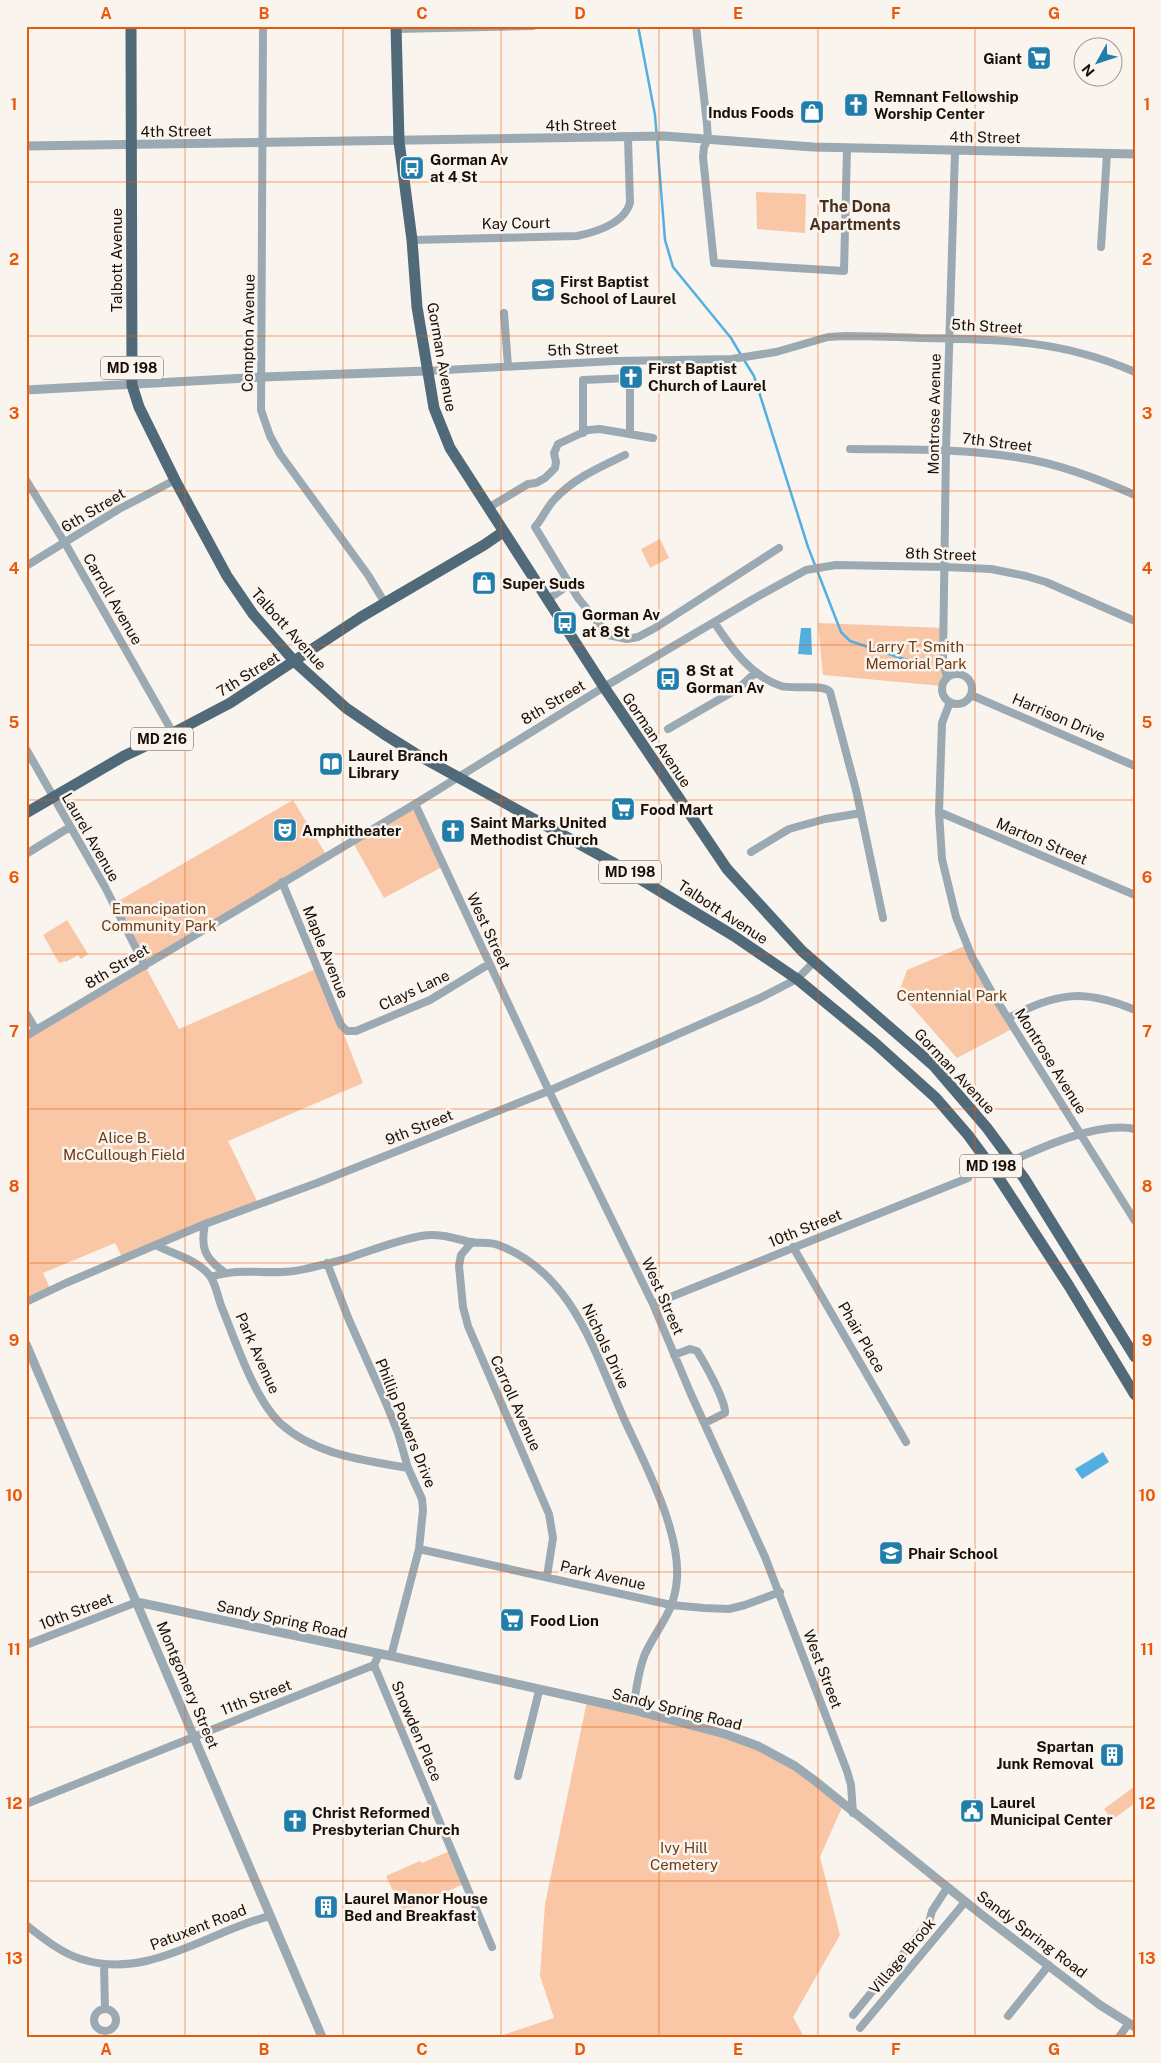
<svg xmlns="http://www.w3.org/2000/svg" width="1161" height="2063" viewBox="0 0 1161 2063" font-family="'Public Sans',sans-serif">
  <rect width="100%" height="100%" fill="#faf4ef"/>
  <!-- green -->
  <path fill="#f9c7a5" d="M756 192 806 194 805 233 757 229Z
    M660 539 669 558 650 568 641 549Z
    M818 623 945 628 947 677 942 686 823 675Z
    M293 800 327 856 145 966 179 1029 318 968 363 1083 228 1141 259 1205 123 1259 115 1243 43 1273 51 1290 26 1302V1036L145 966 113 904Z
    M415 804 444 866 384 898 352 841Z
    M67 920 88 954 81 959 78 955 66 962 65 961 59 963 43 935Z
    M967 945 1014 1028 957 1058 899 992 907 970Z
    M587 1701 725 1734 783 1759 843 1805 820 1857 840 1935 793 2017 804 2037H497L554 2018 540 1976 545 1904Z
    M1135 1786V1803L1112 1820 1104 1809Z
    M452 1850 466 1883 403 1912 386 1876 420 1861 422 1863Z"/>
  <!-- water -->
  <path fill="#53afe1" d="M801 628H811L812 655 798 654Z
    M1103 1452 1109 1462 1082 1479 1075 1469Z"/>
  <g fill="none" stroke-linecap="round" stroke-linejoin="round">
    <!-- stream -->
    <path stroke="#53afe1" stroke-width="2.5" d="M638 26 655 115 665 240 673 267 731 338 741 355
      M744 360 754 376 808 547 841 632 850 641 922 665
      M223 2037H233"/>
    <!-- minor -->
    <path stroke="#9ba9b2" stroke-width="8" d="M263 26 261 410 270 436 280 454 368 575 385 603
      M696 26 707 124 708 139 704 147 703 157 714 263 844 271 847 148
      M396 29 533 26
      M412 240 577 236C596 232 624 224 630 203L628 138
      M1101 247 1107 154
      M504 313 508 366
      M427 371 614 361 732 359 776 352 828 337 845 336C870 336 896 337 921 338 999 339 1062 340 1135 372
      M583 433V380L630 378
      M630 434V361
      M850 449C905 450 961 448 1015 457 1057 463 1096 478 1135 495
      M625 455C600 467 572 479 553 501 546 509 542 519 535 527L578 598 608 635 627 639 638 637 655 628 779 548
      M26 480 65 543 173 733
      M488 508 528 484 536 483 545 478 555 468 556 462 554 453 558 444 588 430 600 429 653 438
      M26 566 119 509 175 480
      M547 600 570 584
      M714 622C731 648 751 676 781 686 795 690 823 683 830 692L856 790 883 918
      M942 689a15 15 0 1 1 30 0a15 15 0 1 1-30 0Z
      M947 677 943 661 946 450 955 151
      M971 695 1135 766
      M950 702 942 723 939 812 942 859 956 917 972 957 994 996 1135 1221
      M668 729 739 688 756 672
      M26 749 105 887 145 966
      M415 804 549 1091 653 1304 690 1392 765 1557 847 1771 851 1785 853 1813
      M939 812 1135 895
      M751 852 789 829 825 819 861 813
      M26 854 70 827
      M282 882 341 1025 347 1031H356L430 1000 489 964
      M26 1013 36 1030
      M1008 1018C1058 993 1082 988 1135 1010
      M26 1036 415 804 604 687 755 598 806 570 836 565 945 567 991 569 1026 576 1046 582 1135 621
      M993 1169C1030 1153 1095 1120 1135 1129
      M205 1224C200 1248 205 1258 224 1272
      M472 1242 461 1255 459 1266 463 1307 468 1326 549 1514 553 1538 547 1576
      M157 1246C174 1254 198 1260 210 1276 216 1284 218 1298 222 1308 236 1342 254 1398 280 1423 315 1455 363 1460 408 1468
      M793 1247 906 1442
      M327 1263 349 1320 386 1403 398 1433 408 1468 422 1499 423 1510 419 1549 391 1656
      M211 1277C242 1266 274 1277 305 1269 322 1265 341 1261 357 1255 378 1248 399 1240 421 1236 439 1233 453 1238 470 1242 479 1244 489 1241 498 1245 573 1272 596 1356 625 1421 645 1464 680 1530 677 1578 675 1612 658 1626 645 1654 638 1671 636 1691 633 1710
      M26 1302 66 1283 205 1224 317 1183 551 1090 760 998 797 979 814 962
      M653 1304 968 1178
      M674 1355 690 1349 697 1351C704 1362 726 1401 725 1413L705 1423
      M419 1549 671 1605 704 1608 729 1609 745 1605 780 1592
      M26 1645 137 1602
      M374 1665 492 1947
      M518 1776 539 1691
      M26 1804 374 1665 379 1654
      M26 1925C43 1938 61 1953 81 1959 149 1981 208 1931 270 1916
      M104 1964 105 2009
      M94 2020a11 11 0 1 1 22 0a11 11 0 1 1-22 0Z
      M853 2015 929 1922 932 1911 947 1888
      M1008 2016 1049 1965
      M860 2028 965 1902
      M1119 2037 1129 2023"/>
    <!-- tertiary -->
    <path stroke="#9ba9b2" stroke-width="9" d="M26 146 664 136 813 147 1135 154
      M26 390 263 377 427 371
      M26 1344 322 2037
      M137 1602 391 1656 633 1710 725 1734 758 1746 795 1766 814 1780 982 1915 1100 2005 1135 2027"/>
    <!-- primary -->
    <path stroke="#506a7a" stroke-width="11" d="M131 26 132 385 139 407 175 480 227 576 253 614 295 662 346 708 384 734 416 754 612 862 734 936 797 979 875 1043 936 1098 968 1135 993 1169 1069 1286 1135 1395
      M396 26 399 141 412 240 417 307 434 408 450 448 604 687 727 869 802 951 933 1065 987 1128 1024 1178 1135 1357
      M26 813 124 756 173 733 230 703 361 617 484 545 503 532"/>
  </g>
  <!-- grid -->
  <path fill="none" stroke="#e8590c" stroke-width="1" stroke-opacity="0.55" d="M185 26V2037M343 26V2037M501 26V2037M659 26V2037M818 26V2037M975 26V2037M26 182H1135M26 336H1135M26 491H1135M26 645H1135M26 800H1135M26 954H1135M26 1109H1135M26 1263H1135M26 1418H1135M26 1572H1135M26 1727H1135M26 1881H1135"/>
  <!-- icons -->
  <defs>
    <symbol id="supermarket-square" viewBox="-11 -11 22 22"><rect x="-9" y="-9" width="18" height="18" rx="4" fill="#217eab" stroke="#faf4ef"/><path d="M-6-5.5h2.5l.6 2H6L4.5 2H-2.5L-4.4-4H-6ZM-1.5 3.2a1.3 1.3 0 1 0 .1 0ZM3 3.2a1.3 1.3 0 1 0 .1 0Z" fill="#fff"/></symbol>
    <symbol id="church-square" viewBox="-11 -11 22 22"><rect x="-9" y="-9" width="18" height="18" rx="4" fill="#217eab" stroke="#faf4ef"/><path d="M-1.2-6h2.4v3.5h3.3v2.4h-3.3V6h-2.4V-.1h-3.3v-2.4h3.3Z" fill="#fff"/></symbol>
    <symbol id="shop-square" viewBox="-11 -11 22 22"><rect x="-9" y="-9" width="18" height="18" rx="4" fill="#217eab" stroke="#faf4ef"/><path d="M-5-2.5h2.3a2.7 3.5 0 0 1 5.4 0H5L5.5 6h-11ZM-1.5-2.5h3a1.5 2.3 0 0 0-3 0Z" fill="#fff"/></symbol>
    <symbol id="bus-square" viewBox="-11 -11 22 22"><rect x="-9" y="-9" width="18" height="18" rx="4" fill="#217eab" stroke="#faf4ef"/><path d="M-5-6H5V4H4V6H2V4H-2V6H-4V4H-5ZM-3.5-4V0h7V-4ZM-3.5 1.2v1.5H-2V1.2ZM2 1.2v1.5H3.5V1.2Z" fill="#fff"/></symbol>
    <symbol id="school-square" viewBox="-11 -11 22 22"><rect x="-9" y="-9" width="18" height="18" rx="4" fill="#217eab" stroke="#faf4ef"/><path d="M0-5L7-2L0 1L-7-2ZM-4 1L0 2.5L4 1V4Q0 6-4 4Z" fill="#fff"/></symbol>
    <symbol id="library-square" viewBox="-11 -11 22 22"><rect x="-9" y="-9" width="18" height="18" rx="4" fill="#217eab" stroke="#faf4ef"/><path d="M-6-4Q-3-5.5-.7-3.5V5Q-3 3-6 4ZM6-4Q3-5.5 .7-3.5V5Q3 3 6 4Z" fill="#fff"/></symbol>
    <symbol id="theatre-square" viewBox="-11 -11 22 22"><rect x="-9" y="-9" width="18" height="18" rx="4" fill="#217eab" stroke="#faf4ef"/><path d="M-5-5.5Q0-4 5-5.5V0Q5 5 0 6Q-5 5-5 0ZM-3.3-2.5H-1v1.5H-3.3ZM1-2.5H3.3v1.5H1ZM-2.8 1Q0 5.5 2.8 1Z" fill="#fff"/></symbol>
    <symbol id="building-square" viewBox="-11 -11 22 22"><rect x="-9" y="-9" width="18" height="18" rx="4" fill="#217eab" stroke="#faf4ef"/><path d="M-4-6H4V6H1V3H-1V6H-4ZM-2.5-4.3h1.7v1.8h-1.7ZM.8-4.3h1.7v1.8H.8ZM-2.5-1h1.7V.8h-1.7ZM.8-1h1.7V.8H.8Z" fill="#fff"/></symbol>
    <symbol id="civic-square" viewBox="-11 -11 22 22"><rect x="-9" y="-9" width="18" height="18" rx="4" fill="#217eab" stroke="#faf4ef"/><path d="M-.6-6.5H3V-4.5H.6V-3L4-1V1h2V6H-6V1h2V-1L-.6-3ZM-1.2 2.5V6h2.4V2.5Z" fill="#fff"/></symbol>
  </defs>
  <g fill-rule="evenodd">
    <use href="#supermarket-square" x="1025" y="44" width="28" height="28"/>
    <use href="#church-square" x="842" y="91" width="28" height="28"/>
    <use href="#shop-square" x="798" y="98" width="28" height="28"/>
    <use href="#bus-square" x="398" y="154" width="28" height="28"/>
    <use href="#school-square" x="529" y="276" width="28" height="28"/>
    <use href="#church-square" x="617" y="363" width="28" height="28"/>
    <use href="#shop-square" x="470" y="569" width="28" height="28"/>
    <use href="#bus-square" x="551" y="609" width="28" height="28"/>
    <use href="#bus-square" x="654" y="665" width="28" height="28"/>
    <use href="#library-square" x="317" y="750" width="28" height="28"/>
    <use href="#supermarket-square" x="609" y="795" width="28" height="28"/>
    <use href="#theatre-square" x="271" y="816" width="28" height="28"/>
    <use href="#church-square" x="439" y="817" width="28" height="28"/>
    <use href="#school-square" x="877" y="1539" width="28" height="28"/>
    <use href="#supermarket-square" x="498" y="1606" width="28" height="28"/>
    <use href="#building-square" x="1098" y="1741" width="28" height="28"/>
    <use href="#civic-square" x="958" y="1797" width="28" height="28"/>
    <use href="#church-square" x="281" y="1807" width="28" height="28"/>
    <use href="#building-square" x="312" y="1893" width="28" height="28"/>
  </g>
  <g text-anchor="middle" dominant-baseline="central" stroke-width="5" stroke-linejoin="round" paint-order="stroke">
    <!-- shield labels -->
    <g fill="#faf4ef" stroke="#5c544d" stroke-width="1">
      <rect x="101" y="356.5" width="62" height="23" rx="4"/>
      <rect x="131" y="727.5" width="62" height="23" rx="4"/>
      <rect x="599" y="860.5" width="62" height="23" rx="4"/>
      <rect x="960" y="1154.5" width="62" height="23" rx="4"/>
    </g>
    <g font-size="14" font-weight="bold" fill="#190f07">
      <text x="132" y="368">MD 198</text>
      <text x="162" y="739">MD 216</text>
      <text x="630" y="872">MD 198</text>
      <text x="991" y="1166">MD 198</text>
    </g>
    <!-- poi labels -->
    <g font-size="15" font-weight="bold" fill="#190f07" stroke="#faf4ef" text-anchor="start">
      <text x="1022" y="58" text-anchor="end">Giant</text>
      <text x="874" y="96">Remnant Fellowship<tspan x="874" dy="17">Worship Center</tspan></text>
      <text x="794" y="112" text-anchor="end">Indus Foods</text>
      <text x="430" y="159">Gorman Av<tspan x="430" dy="17">at 4 St</tspan></text>
      <text x="560" y="281">First Baptist<tspan x="560" dy="17">School of Laurel</tspan></text>
      <text x="648" y="368">First Baptist<tspan x="648" dy="17">Church of Laurel</tspan></text>
      <text x="502" y="583">Super Suds</text>
      <text x="582" y="614">Gorman Av<tspan x="582" dy="17">at 8 St</tspan></text>
      <text x="686" y="670">8 St at<tspan x="686" dy="17">Gorman Av</tspan></text>
      <text x="348" y="755">Laurel Branch<tspan x="348" dy="17">Library</tspan></text>
      <text x="640" y="809">Food Mart</text>
      <text x="470" y="822">Saint Marks United<tspan x="470" dy="17">Methodist Church</tspan></text>
      <text x="302" y="830">Amphitheater</text>
      <text x="908" y="1553">Phair School</text>
      <text x="530" y="1620">Food Lion</text>
      <text x="1094" y="1746" text-anchor="end">Spartan<tspan x="1094" dy="17">Junk Removal</tspan></text>
      <text x="990" y="1802">Laurel<tspan x="990" dy="17">Municipal Center</tspan></text>
      <text x="312" y="1812">Christ Reformed<tspan x="312" dy="17">Presbyterian Church</tspan></text>
      <text x="344" y="1898">Laurel Manor House<tspan x="344" dy="17">Bed and Breakfast</tspan></text>
    </g>
    <!-- street labels -->
    <g font-size="15" fill="#190f07" stroke="#faf4ef">
      <text transform="translate(581 125) rotate(-1)">4th Street</text>
      <text transform="translate(176 131) rotate(-1)">4th Street</text>
      <text transform="translate(985 137) rotate(1)">4th Street</text>
      <text transform="translate(516 223) rotate(-1)">Kay Court</text>
      <text transform="translate(116 260) rotate(-90)">Talbott Avenue</text>
      <text transform="translate(987 326) rotate(3)">5th Street</text>
      <text transform="translate(248 333) rotate(-89)">Compton Avenue</text>
      <text transform="translate(583 349) rotate(-2)">5th Street</text>
      <text transform="translate(442 357) rotate(80)">Gorman Avenue</text>
      <text transform="translate(934 414) rotate(-89)">Montrose Avenue</text>
      <text transform="translate(997 442) rotate(7)">7th Street</text>
      <text transform="translate(93 510) rotate(-31)">6th Street</text>
      <text transform="translate(941 554) rotate(2)">8th Street</text>
      <text transform="translate(113 599) rotate(60)">Carroll Avenue</text>
      <text transform="translate(289 629) rotate(48)">Talbott Avenue</text>
      <text transform="translate(248 674) rotate(-32)">7th Street</text>
      <text transform="translate(553 702) rotate(-31)">8th Street</text>
      <text transform="translate(1059 717) rotate(23)">Harrison Drive</text>
      <text transform="translate(657 740) rotate(56)">Gorman Avenue</text>
      <text transform="translate(91 837) rotate(60)">Laurel Avenue</text>
      <text transform="translate(1042 841) rotate(23)">Marton Street</text>
      <text transform="translate(723 912) rotate(33)">Talbott Avenue</text>
      <text transform="translate(489 931) rotate(65)">West Street</text>
      <text transform="translate(326 952) rotate(68)">Maple Avenue</text>
      <text transform="translate(117 966) rotate(-31)">8th Street</text>
      <text transform="translate(414 990) rotate(-25)">Clays Lane</text>
      <text transform="translate(1051 1061) rotate(58)">Montrose Avenue</text>
      <text transform="translate(955 1071) rotate(47)">Gorman Avenue</text>
      <text transform="translate(419 1127) rotate(-22)">9th Street</text>
      <text transform="translate(805 1228) rotate(-22)">10th Street</text>
      <text transform="translate(663 1296) rotate(66)">West Street</text>
      <text transform="translate(862 1337) rotate(60)">Phair Place</text>
      <text transform="translate(606 1346) rotate(65)">Nichols Drive</text>
      <text transform="translate(258 1353) rotate(66)">Park Avenue</text>
      <text transform="translate(516 1403) rotate(66)">Carroll Avenue</text>
      <text transform="translate(406 1423) rotate(68)">Phillip Powers Drive</text>
      <text transform="translate(603 1575) rotate(13)">Park Avenue</text>
      <text transform="translate(76 1611) rotate(-21)">10th Street</text>
      <text transform="translate(282 1619) rotate(12)">Sandy Spring Road</text>
      <text transform="translate(823 1669) rotate(69)">West Street</text>
      <text transform="translate(188 1685) rotate(67)">Montgomery Street</text>
      <text transform="translate(256 1697) rotate(-21)">11th Street</text>
      <text transform="translate(677 1709) rotate(14)">Sandy Spring Road</text>
      <text transform="translate(417 1731) rotate(67)">Snowden Place</text>
      <text transform="translate(198 1927) rotate(-21)">Patuxent Road</text>
      <text transform="translate(1032 1934) rotate(37)">Sandy Spring Road</text>
      <text transform="translate(902 1956) rotate(-50)">Village Brook</text>
    </g>
    <!-- park labels -->
    <g font-size="15" fill="#6e3d15" stroke="#faf4ef">
      <text x="916" y="646">Larry T. Smith<tspan x="916" dy="17">Memorial Park</tspan></text>
      <text x="159" y="908">Emancipation<tspan x="159" dy="17">Community Park</tspan></text>
      <text x="952" y="995">Centennial Park</text>
      <text x="124" y="1137">Alice B.<tspan x="124" dy="17">McCullough Field</tspan></text>
      <text x="684" y="1847">Ivy Hill<tspan x="684" dy="17">Cemetery</tspan></text>
    </g>
    <!-- neighbourhood labels -->
    <g font-size="16" font-weight="bold" fill="#49311f" stroke="#faf4ef">
      <text x="855" y="206">The Dona<tspan x="855" dy="18">Apartments</tspan></text>
    </g>
  </g>
  <!-- border -->
  <rect width="1161" height="2063" fill="none" stroke="#faf4ef" stroke-width="55"/>
  <!-- north arrow -->
  <g transform="translate(1098 62) rotate(230)"><circle r="24" fill="#faf4ef" stroke="#a09892"/>
  <path d="M0-4L9 19L0 12L-9 19Z" fill="#217eab"/>
  <text y="-8" font-size="14" font-weight="bold" text-anchor="middle" fill="#190f07">N</text>
  </g>
  <rect x="28" y="28" width="1106" height="2008" fill="none" stroke="#e8590c" stroke-width="2"/>
  <g font-size="16" text-anchor="middle" font-weight="bold" fill="#e8590c">
    <text x="106" y="19">A</text>
    <text x="264" y="19">B</text>
    <text x="422" y="19">C</text>
    <text x="580" y="19">D</text>
    <text x="738" y="19">E</text>
    <text x="896" y="19">F</text>
    <text x="1054" y="19">G</text>
    <text x="14" y="110">1</text>
    <text x="1147" y="110">1</text>
    <text x="14" y="265">2</text>
    <text x="1147" y="265">2</text>
    <text x="14" y="419">3</text>
    <text x="1147" y="419">3</text>
    <text x="14" y="574">4</text>
    <text x="1147" y="574">4</text>
    <text x="14" y="728">5</text>
    <text x="1147" y="728">5</text>
    <text x="14" y="883">6</text>
    <text x="1147" y="883">6</text>
    <text x="14" y="1037">7</text>
    <text x="1147" y="1037">7</text>
    <text x="14" y="1192">8</text>
    <text x="1147" y="1192">8</text>
    <text x="14" y="1346">9</text>
    <text x="1147" y="1346">9</text>
    <text x="14" y="1501">10</text>
    <text x="1147" y="1501">10</text>
    <text x="14" y="1655">11</text>
    <text x="1147" y="1655">11</text>
    <text x="14" y="1809">12</text>
    <text x="1147" y="1809">12</text>
    <text x="14" y="1964">13</text>
    <text x="1147" y="1964">13</text>
    <text x="106" y="2055">A</text>
    <text x="264" y="2055">B</text>
    <text x="422" y="2055">C</text>
    <text x="580" y="2055">D</text>
    <text x="738" y="2055">E</text>
    <text x="896" y="2055">F</text>
    <text x="1054" y="2055">G</text>
  </g>
</svg>
